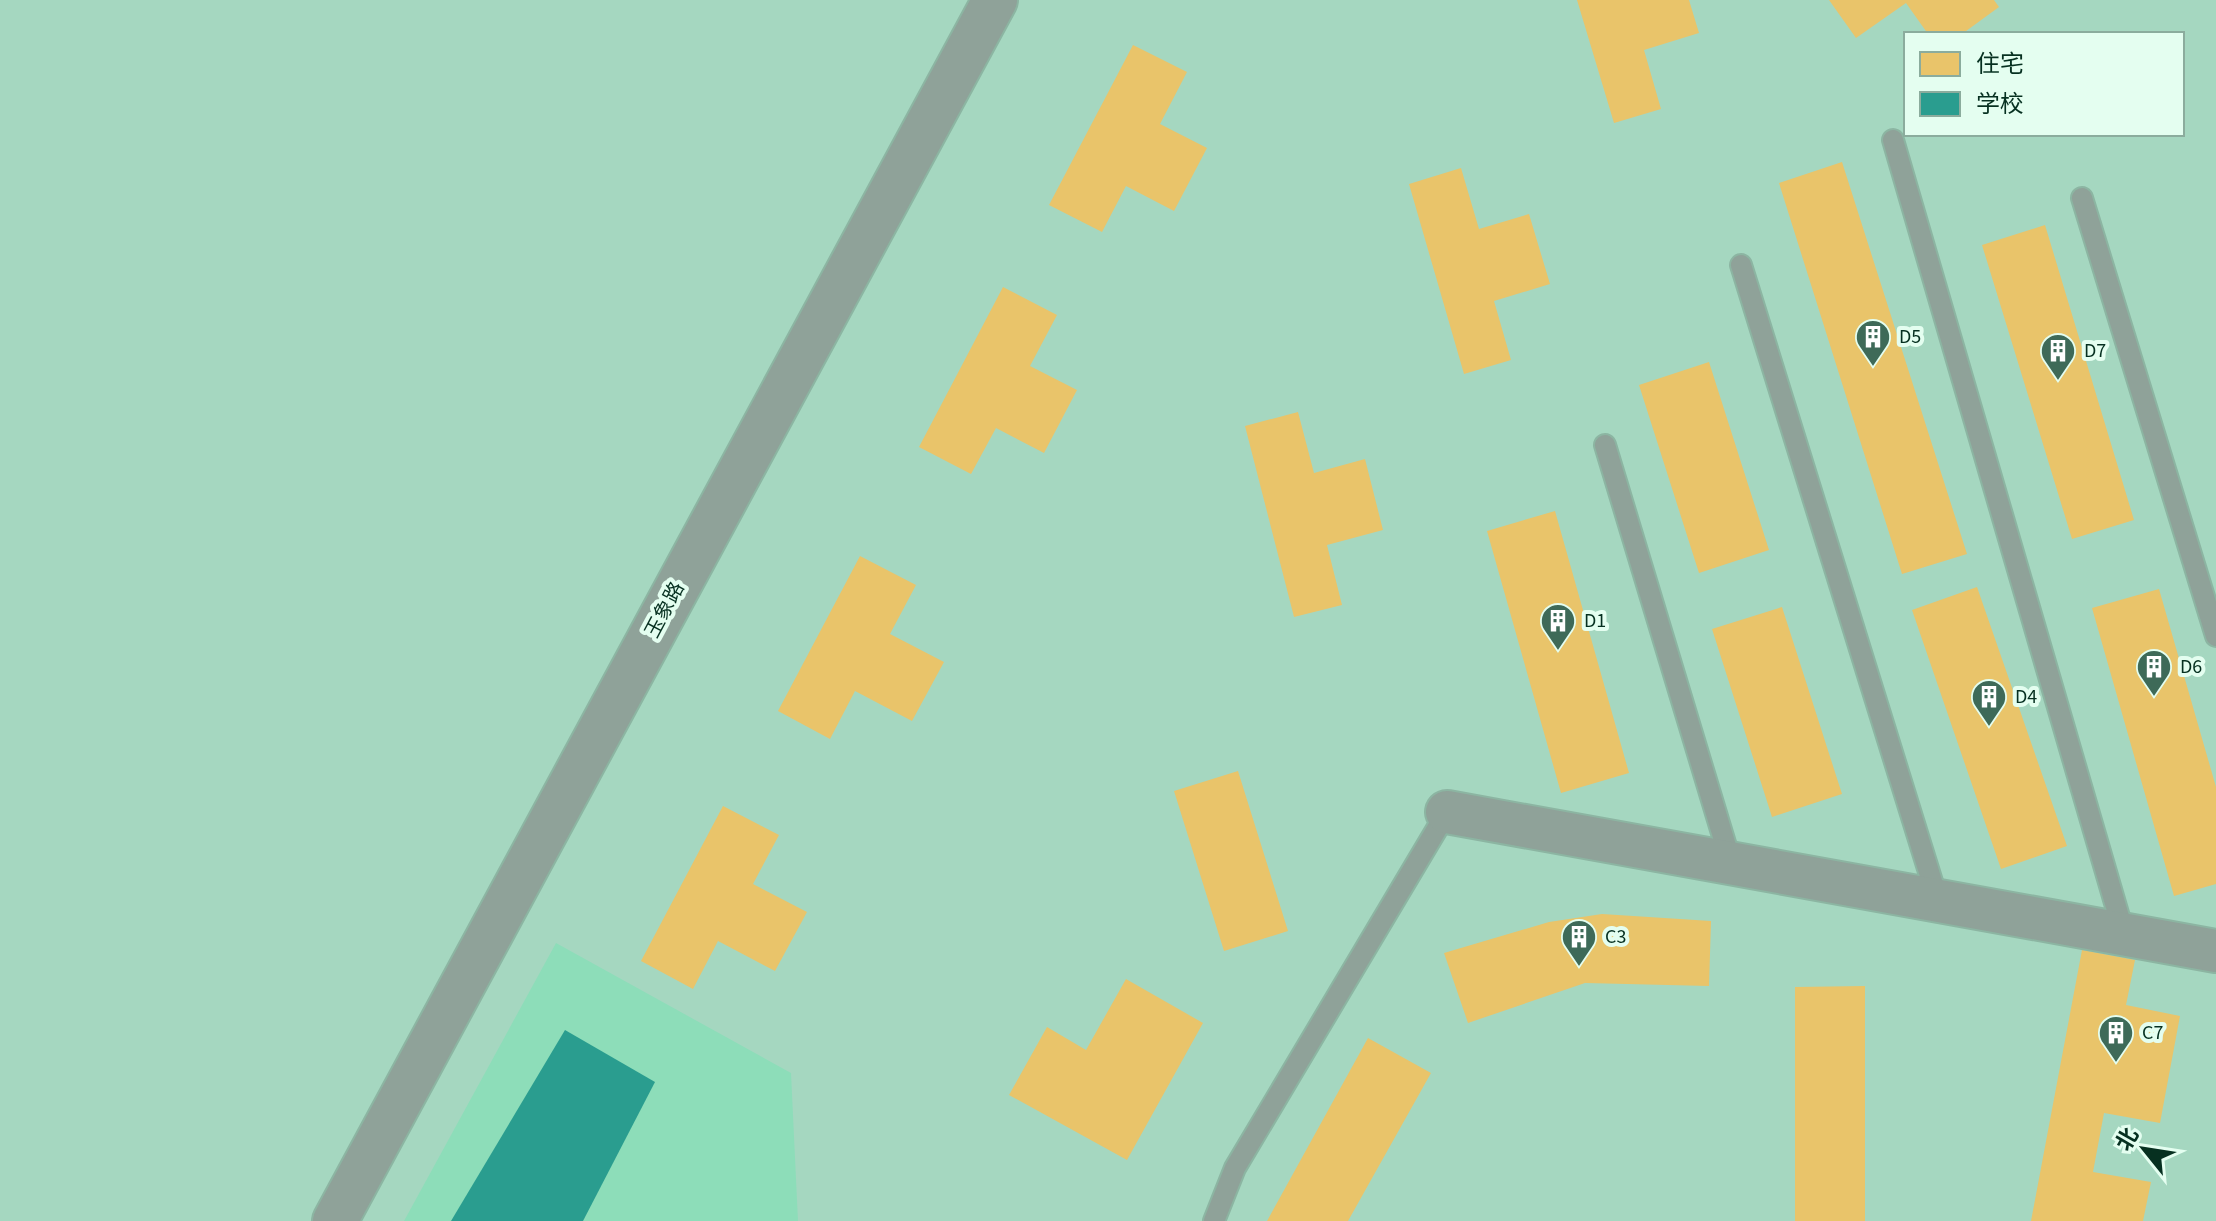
<svg xmlns="http://www.w3.org/2000/svg" width="2216" height="1221" viewBox="0 0 2216 1221" font-family="'Source Sans 3','Noto Sans SC',sans-serif">
  <rect width="100%" height="100%" fill="#a5d7c0"/>
  <!-- built -->
  <path fill="#8dddb9" d="M556 943 791 1073 798 1221H404Z"/>
  <!-- homes -->
  <path fill="#e9c46a" d="M1577 0H1689L1699 33 1644 50 1661 109 1614 123Z
    M1829 0H1994L1999 7 1962 34H1928L1906 3 1856 38Z
    M1133 45 1187 72 1160 124 1207 148 1174 211 1126 186 1102 232 1049 205Z
    M1842 162 1967 554 1902 574 1779 183Z
    M1461 168 1479 229 1529 214 1550 284 1494 301 1511 360 1464 374 1409 184Z
    M2045 225 2134 520 2072 539 1982 245Z
    M1003 287 1057 315 1030 366 1077 390 1044 453 996 428 971 474 919 447Z
    M1709 362 1769 550 1699 573 1639 385Z
    M1298 412 1314 473 1365 459 1383 530 1327 545 1342 605 1294 617 1245 426Z
    M1555 511 1629 773 1561 793 1487 531Z
    M860 556 916 585 890 634 944 662 912 721 855 691 830 739 778 711Z
    M1977 587 2067 846 2001 869 1912 610Z
    M2159 589 2216 787V884L2174 896 2092 608Z
    M1782 607 1842 794 1772 817 1712 629Z
    M1238 771 1288 931 1224 951 1174 791Z
    M723 806 779 835 753 884 807 912 775 971 718 941 693 989 641 961Z
    M1602 914 1711 921 1709 986 1585 983 1468 1023 1444 953 1549 922Z
    M2082 950 2135 960 2126 1005 2180 1016 2160 1123 2104 1113 2093 1172 2151 1182 2143 1221H2031Z
    M1126 979 1203 1023 1127 1160 1009 1095 1047 1027 1086 1050Z
    M1865 986V1221H1795V987Z
    M1368 1038 1431 1073 1348 1221H1267Z"/>
  <!-- schools -->
  <path fill="#2a9d8f" d="M565 1030 655 1082 583 1221H451Z"/>
  <g fill="none" stroke-linecap="round" stroke-linejoin="round">
    <defs>
      <path id="service" d="M1893 140 2124 934
        M2082 198 2216 636
        M1741 265 1938 901
        M1605 445 1731 863
        M1214 1221 1235 1168 1447 812"/>
      <path id="minor" d="M1447 812 2216 951"/>
      <path id="tertiary" d="M335 1221 995 0"/>
    </defs>
    <!-- service casing -->
    <use href="#service" stroke="#8cb5a2" stroke-width="24"/>
    <!-- minor casing -->
    <use href="#minor" stroke="#8cb5a2" stroke-width="46"/>
    <!-- tertiary casing -->
    <use href="#tertiary" stroke="#8cb5a2" stroke-width="48"/>
    <!-- service -->
    <use href="#service" stroke="#8fa299" stroke-width="20"/>
    <!-- minor -->
    <use href="#minor" stroke="#8fa299" stroke-width="42"/>
    <!-- tertiary -->
    <use href="#tertiary" stroke="#8fa299" stroke-width="44"/>
  </g>
  <!-- icons -->
  <defs>
    <symbol id="building-pin" viewBox="-11 -11 22 30"><path d="M0 17L-7.5 6A9.5 9.5 0 1 1 7.5 6Z" fill="#3e6a58" stroke="#e4fef0"/><path d="M-4-6H4V6H1V3H-1V6H-4ZM-2.5-4.3h1.7v1.8h-1.7ZM.8-4.3h1.7v1.8H.8ZM-2.5-1h1.7V.8h-1.7ZM.8-1h1.7V.8H.8Z" fill="#fff"/></symbol>
  </defs>
  <g fill-rule="evenodd">
    <use href="#building-pin" x="1853" y="317" width="40" height="54"/>
    <use href="#building-pin" x="2038" y="331" width="40" height="54"/>
    <use href="#building-pin" x="1538" y="601" width="40" height="54"/>
    <use href="#building-pin" x="2134" y="647" width="40" height="54"/>
    <use href="#building-pin" x="1969" y="677" width="40" height="54"/>
    <use href="#building-pin" x="1559" y="917" width="40" height="54"/>
    <use href="#building-pin" x="2096" y="1013" width="40" height="54"/>
  </g>
  <g text-anchor="middle" dominant-baseline="central" stroke-width="8" stroke-linejoin="round" paint-order="stroke">
    <!-- poi labels -->
    <g font-size="20" fill="#063020" stroke="#e4fef0" text-anchor="start">
      <text x="1899" y="337">D5</text>
      <text x="2084" y="351">D7</text>
      <text x="1584" y="621">D1</text>
      <text x="2180" y="667">D6</text>
      <text x="2015" y="697">D4</text>
      <text x="1605" y="937">C3</text>
      <text x="2142" y="1033">C7</text>
    </g>
    <!-- street labels -->
    <g font-size="20" fill="#063020" stroke="#e4fef0">
      <text transform="translate(665 610) rotate(-62)">玉象路</text>
    </g>
  </g>
  <!-- legend -->
  <rect x="1904" y="32" width="280" height="104" fill="#e4fef0" stroke="#8bac9d" stroke-width="2"/>
  <rect x="1920" y="52" width="40" height="24" fill="#e9c46a" stroke="#8bac9d" stroke-width="2"/>
  <text x="1976" y="72" font-size="24" fill="#063020">住宅</text>
  <rect x="1920" y="92" width="40" height="24" fill="#2a9d8f" stroke="#8bac9d" stroke-width="2"/>
  <text x="1976" y="112" font-size="24" fill="#063020">学校</text>
  <!-- north arrow -->
  <g transform="translate(2144 1149) rotate(300)" stroke="#e4fef0" stroke-width="6" paint-order="stroke">
  <path d="M0-6L14 30L0 20L-14 30Z" fill="#063020"/>
  <text y="-12" font-size="22" font-weight="bold" text-anchor="middle" fill="#063020">北</text>
  </g>
</svg>
